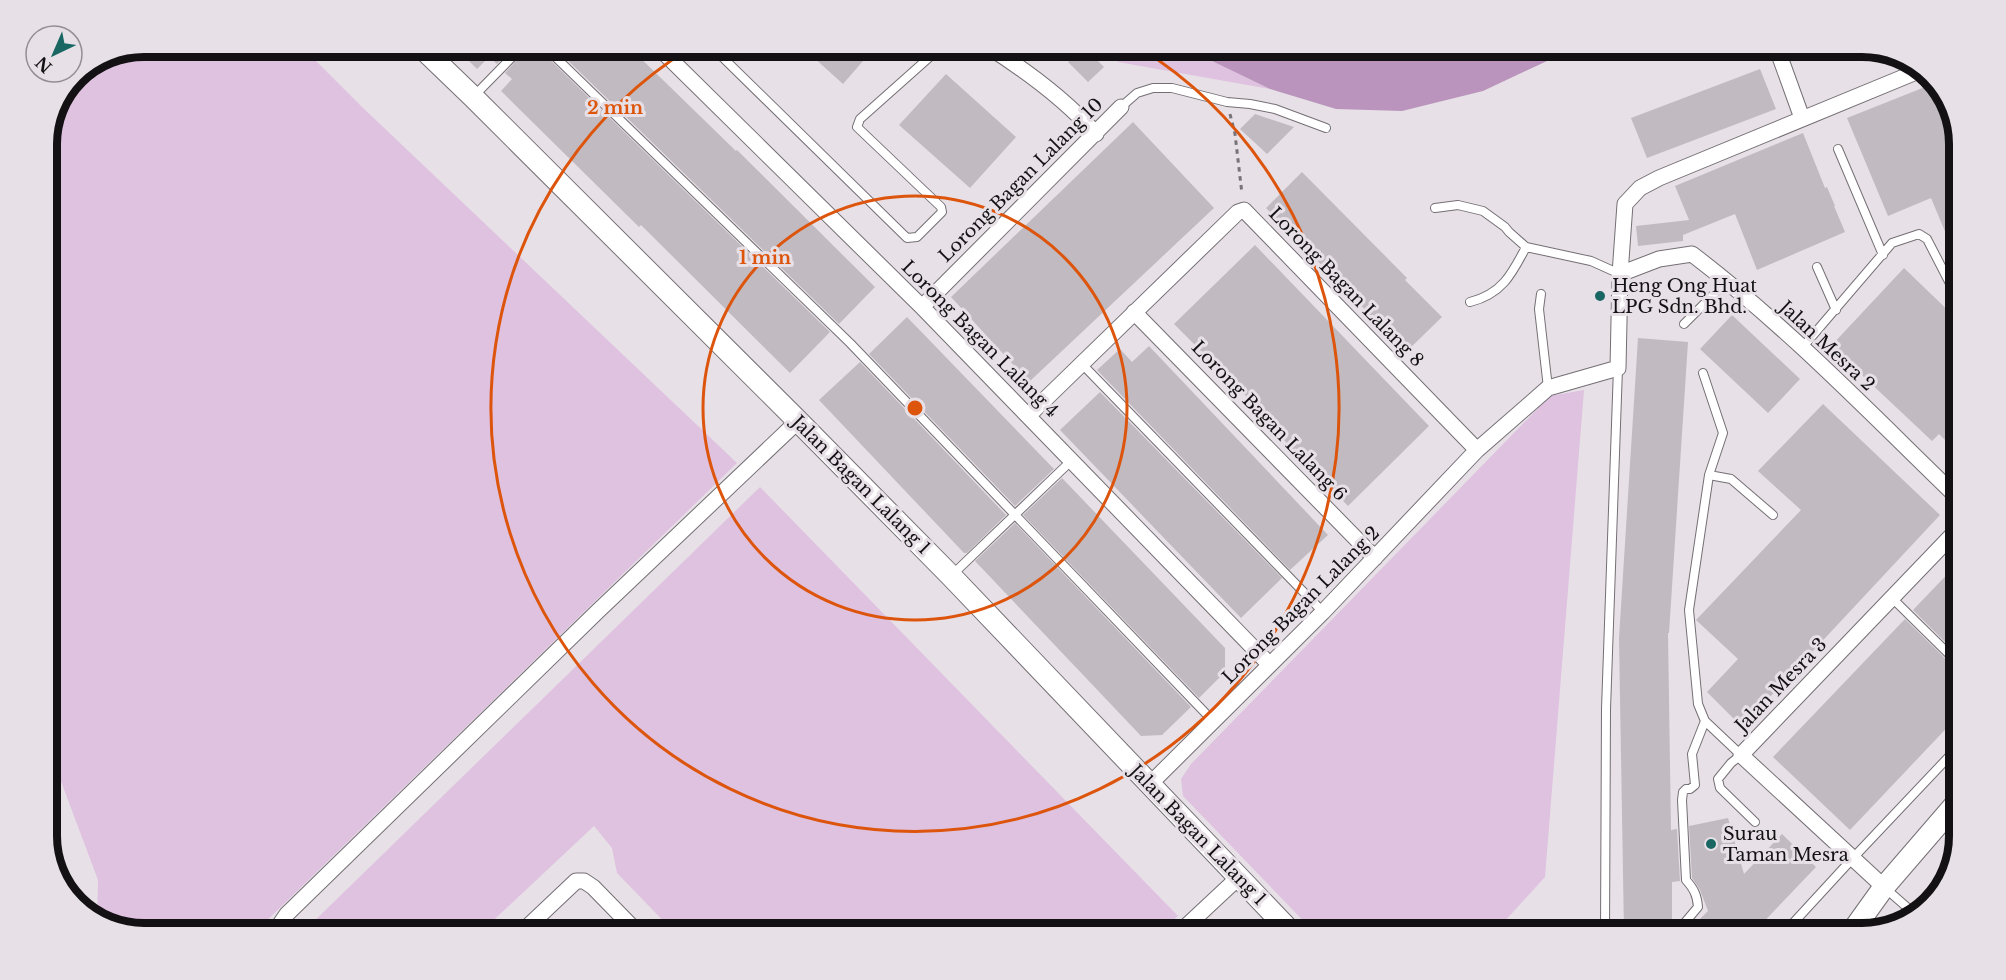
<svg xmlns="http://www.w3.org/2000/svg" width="2006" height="980" viewBox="0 0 2006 980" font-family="'Libre Baskerville',serif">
  <rect width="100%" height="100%" fill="#e7e1e7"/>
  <!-- green -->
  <path fill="#dfc1e0" d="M144 46 302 47 360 105 737 463 254 933H144L101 924 97 920 98 880 47 744V138L75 75Z
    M1099 47H1183L1270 89 1118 62Z
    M1584 390 1545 877 1494 933H1315L1183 796 1181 779 1191 764 1550 396Z
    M760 487 1178 916 1159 933H675L617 873 612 848 594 826 480 933H302Z"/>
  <!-- water -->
  <path fill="#ba94bc" d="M1183 47H1577L1483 91 1402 111 1336 109 1270 89Z"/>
  <!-- building -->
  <path fill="#c1bbc1" d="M454 46H514L497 64 489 57 477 69Z
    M529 46H538L540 50 830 332 790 373 641 225 639 227 501 91 512 79 505 73Z
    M553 46H628L736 151 737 150 875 287 839 324Z
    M801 46H876L843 84Z
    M1084 47 1104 67 1088 82 1068 62Z
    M1760 69 1776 109 1647 158 1631 118Z
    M946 74 1016 137 970 188 899 125Z
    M1935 83 1959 138V187L1951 191 1959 212V265L1931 198 1888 216 1847 118Z
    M1255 114 1294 127 1267 154 1240 129Z
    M1133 122 1214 208 1029 382 951 297Z
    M1803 133 1825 188 1827 187 1835 206H1834L1845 232 1757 270 1735 214 1683 235V241L1638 246 1636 226 1689 220 1675 186Z
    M1302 172 1407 278 1405 280 1442 317 1405 353 1373 320 1374 319 1266 208Z
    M1255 245 1429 426 1348 506 1281 437 1282 435 1245 398 1246 396 1174 324Z
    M1904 268 1959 321V454L1939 434 1932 441 1831 346Z
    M1732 315 1800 379 1768 413 1700 349Z
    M907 317 1054 469 1015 506 869 354Z
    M1638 338 1688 342 1669 633H1668L1671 830 1677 829 1680 881 1672 882V928L1670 933H1624L1619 638Z
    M1149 346 1328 535 1290 570 1097 370 1120 349 1132 362Z
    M860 362 1006 515 967 553H964L819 400Z
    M1100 392 1282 578 1241 618 1060 430Z
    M1823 404 1940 515 1742 727 1707 692 1738 659 1696 620 1801 510 1758 471Z
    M1062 478 1225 648V672L1199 698 1023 515Z
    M1015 523 1191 707 1162 735 1141 736 975 561Z
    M1959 562V656L1913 610Z
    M1905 619 1955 668 1959 670V715L1850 830 1773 757Z
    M1728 818 1744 874 1782 834 1816 867 1753 933H1686L1708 911 1700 890 1692 878 1689 826Z"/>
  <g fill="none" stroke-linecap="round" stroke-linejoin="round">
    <defs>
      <path id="lane" d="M544 46 850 343 1213 721
        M711 46 907 238 917 237 942 212 941 207 857 127 860 119 942 46
        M474 96 523 46
        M1121 107 1137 93 1153 88H1172L1227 102 1250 104 1275 109 1326 128
        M1838 149 1883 255
        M1435 208 1458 205 1483 211 1505 227 1509 232 1526 247 1591 261 1620 274
        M1817 267 1836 310
        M1541 294 1539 309 1548 388
        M1470 302C1502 294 1512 274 1526 247
        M1684 324 1727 281
        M1802 348 1892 243 1919 234 1927 239 1959 301
        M1081 363 1323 612
        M1703 373 1723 433 1709 475 1689 610 1698 704 1705 721 1741 755 1731 763 1718 779 1720 788 1755 822
        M1709 475 1731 479 1773 515
        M952 575 1071 461
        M1892 598 1959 664
        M1885 888 1917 916
        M1605 933 1606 709 1618 368
        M1676 933 1698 907C1697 895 1694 889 1686 880L1682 800 1683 792 1686 789H1690L1695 785 1692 754 1705 721
        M1784 933 1853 858 1959 746"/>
      <path id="street" d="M657 46 922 307 1269 664
        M987 46C1027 71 1064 98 1096 134
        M1776 46 1802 118
        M1620 274 1659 259 1692 254C1788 327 1872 415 1959 499
        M922 307 1121 107
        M1134 312 1375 558
        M1029 415 1238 212 1244 210 1477 450
        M1150 784 1323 612 1477 450 1548 388 1618 368 1620 274 1625 204 1640 188 1659 178 1921 70
        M1884 887 1741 755 1959 528
        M274 933 287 914 598 611 798 421
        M521 933 576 881H584L593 887 638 933
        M1179 933 1239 877"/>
      <path id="secondary" d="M420 46 473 97 798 421 951 576 1292 933
        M1851 933 1884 887 1959 800"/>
    </defs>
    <!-- lane casing -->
    <use href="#lane" stroke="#746f74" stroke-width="10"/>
    <!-- street casing -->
    <use href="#street" stroke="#746f74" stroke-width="17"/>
    <!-- secondary casing -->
    <use href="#secondary" stroke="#746f74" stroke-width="23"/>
    <!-- path -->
    <path stroke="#777377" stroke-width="3" stroke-dasharray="4.5 4.5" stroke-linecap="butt" d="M1230 114 1235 134 1242 194"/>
    <!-- lane -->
    <use href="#lane" stroke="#fff" stroke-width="8"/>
    <!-- street -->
    <use href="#street" stroke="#fff" stroke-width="15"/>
    <!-- secondary -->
    <use href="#secondary" stroke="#fff" stroke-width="21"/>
  </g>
  <!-- distance rings -->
  <g fill="none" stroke="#dd550c" stroke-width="3">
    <circle cx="915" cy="408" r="212"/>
    <path d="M1140 48A424 424 0 1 1 690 48"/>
  </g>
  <!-- markers -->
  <g fill="#196663" stroke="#e7e1e7" stroke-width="2">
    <circle cx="1600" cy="296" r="6"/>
    <circle cx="1711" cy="844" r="6"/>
  </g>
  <g text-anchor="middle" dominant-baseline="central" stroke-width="6" stroke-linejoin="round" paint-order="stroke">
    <!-- street labels -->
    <g font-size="18" fill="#131113" stroke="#e7e1e7">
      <text transform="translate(1021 180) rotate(-45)">Lorong Bagan Lalang 10</text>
      <text transform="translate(1346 287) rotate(46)">Lorong Bagan Lalang 8</text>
      <text transform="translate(980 339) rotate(45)">Lorong Bagan Lalang 4</text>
      <text transform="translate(1827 346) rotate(43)">Jalan Mesra 2</text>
      <text transform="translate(1269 421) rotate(46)">Lorong Bagan Lalang 6</text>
      <text transform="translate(861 485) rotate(45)">Jalan Bagan Lalang 1</text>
      <text transform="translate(1301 605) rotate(-45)">Lorong Bagan Lalang 2</text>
      <text transform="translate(1781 685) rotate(-46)">Jalan Mesra 3</text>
      <text transform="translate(1198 835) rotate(46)">Jalan Bagan Lalang 1</text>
    </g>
    <!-- poi labels -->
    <g font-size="18" fill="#131113" stroke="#e7e1e7" text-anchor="start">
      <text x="1612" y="286">Heng Ong Huat<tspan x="1612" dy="21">LPG Sdn. Bhd.</tspan></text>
      <text x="1723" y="834">Surau<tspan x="1723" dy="21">Taman Mesra</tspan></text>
    </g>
  </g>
  <!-- crop -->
  <path d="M0 0H2006V980H0ZM144 57H1862A87 87 0 0 1 1949 144V836A87 87 0 0 1 1862 923H144A87 87 0 0 1 57 836V144A87 87 0 0 1 144 57Z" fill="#e7e1e7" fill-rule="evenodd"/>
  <path fill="none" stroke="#131113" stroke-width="8" d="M144 57H1862A87 87 0 0 1 1949 144V836A87 87 0 0 1 1862 923H144A87 87 0 0 1 57 836V144A87 87 0 0 1 144 57Z"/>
  <circle cx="915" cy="408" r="9" fill="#dd550c" stroke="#e7e1e7" stroke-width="3"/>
  <g font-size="18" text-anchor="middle" font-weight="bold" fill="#dd550c" stroke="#e7e1e7" stroke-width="6" stroke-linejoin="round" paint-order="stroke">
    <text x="615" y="114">2 min</text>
    <text x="765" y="264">1 min</text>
  </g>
  <!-- north arrow -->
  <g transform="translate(54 54) rotate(224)"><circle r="28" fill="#e7e1e7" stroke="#928e92" stroke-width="1.5"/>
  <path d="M0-4.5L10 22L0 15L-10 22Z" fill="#196663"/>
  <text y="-9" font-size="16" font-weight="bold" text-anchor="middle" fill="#131113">N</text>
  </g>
</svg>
